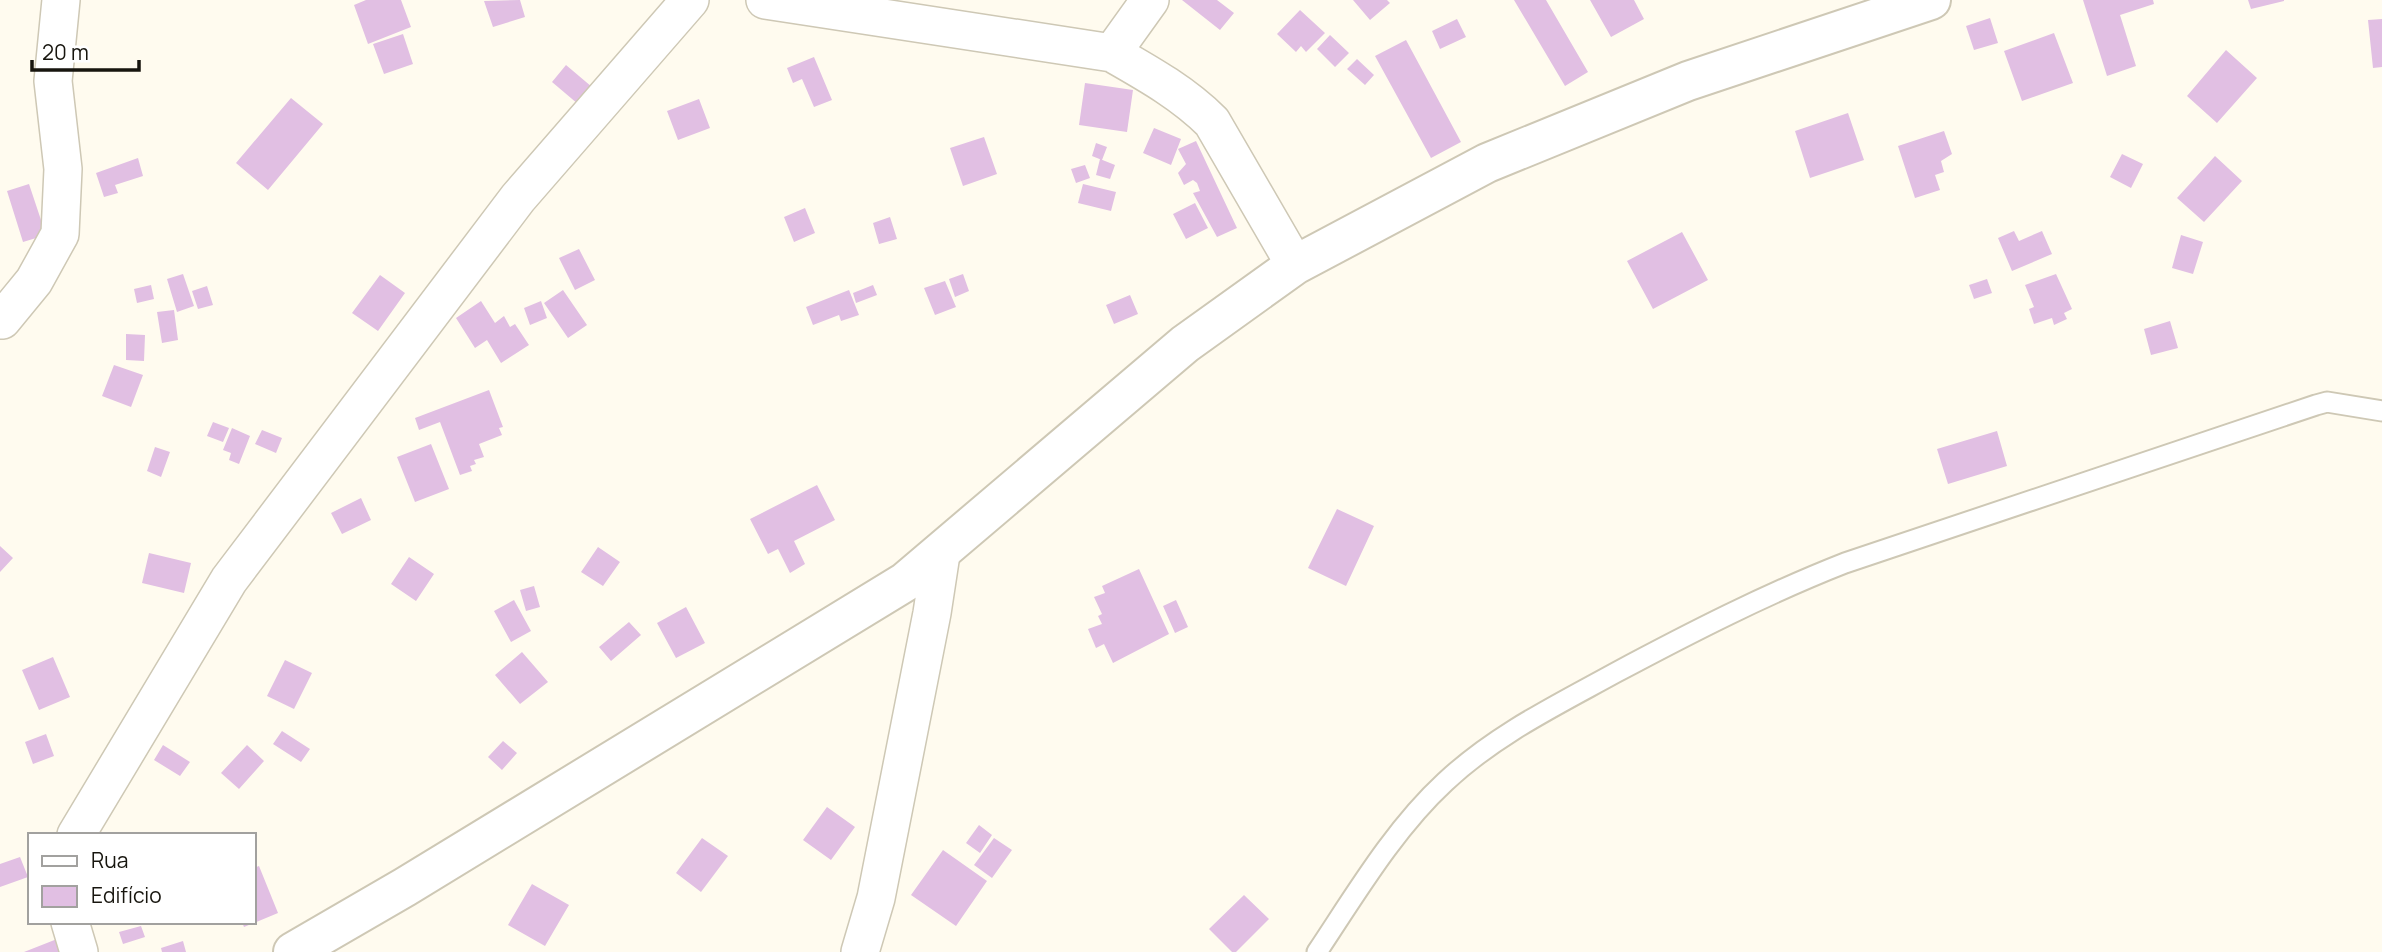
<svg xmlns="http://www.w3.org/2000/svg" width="2382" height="952" viewBox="0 0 2382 952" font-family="Manrope,sans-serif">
  <rect width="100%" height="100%" fill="#fffbef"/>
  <!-- building -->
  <path fill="#e1bfe3" d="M366 0H401L411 27 368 44 354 5Z
    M520 0 525 17 493 27 484 1Z
    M1182 0H1217L1234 13 1220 30Z
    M1353 0H1387L1390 3 1370 20Z
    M1514 0H1546L1588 72 1565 86Z
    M1590 0H1634L1644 19 1611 37Z
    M2083 0H2153L2154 4 2120 15 2136 66 2107 76Z
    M2248 0H2284V1L2251 9Z
    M1300 10 1325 33 1306 52 1301 46 1296 52 1277 34Z
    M1990 18 1998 43 1974 50 1966 26Z
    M1457 19 1466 37 1440 49 1432 31Z
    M2382 19V67L2373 68 2368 20Z
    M2054 33 2073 83 2022 101 2004 51Z
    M403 34 413 64 384 74 373 44Z
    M1330 35 1349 53 1335 67 1317 49Z
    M1406 40 1461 142 1431 158 1375 56Z
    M2226 50 2257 78 2217 123 2187 96Z
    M814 57 832 100 814 107 802 79 793 83 787 68Z
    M1357 59 1374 75 1365 85 1347 69Z
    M566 65 592 87 578 104 552 82Z
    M1085 83 1133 90 1127 132 1079 125Z
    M291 98 323 124 268 190 236 163Z
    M699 99 710 128 678 140 667 111Z
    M1848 113 1864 160 1810 178 1795 131Z
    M1154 128 1181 139 1171 165 1143 153Z
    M1944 131 1952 154 1941 161 1944 172 1935 175 1940 190 1915 198 1898 146Z
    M984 137 997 174 963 186 950 148Z
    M1196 141 1237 228 1217 237 1193 193 1200 191 1197 183 1193 180 1184 185 1178 173 1186 164 1178 149Z
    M1096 143 1107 147 1102 160 1092 156Z
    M2122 154 2143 164 2131 188 2110 177Z
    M2215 156 2242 181 2204 222 2177 198Z
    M138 158 143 176 115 185 118 193 104 197 96 173Z
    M1100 159 1115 165 1110 179 1096 175Z
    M1085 165 1090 178 1076 183 1071 169Z
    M29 184 46 235 23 242 7 191Z
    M1083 184 1116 192 1111 211 1078 203Z
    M1195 203 1208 228 1186 239 1173 214Z
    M805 208 815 233 794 242 784 217Z
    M890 217 897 239 879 244 873 223Z
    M2014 231 2019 241 2042 231 2052 254 2012 271 1998 238Z
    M1682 232 1708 280 1653 309 1627 261Z
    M2181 235 2203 242 2193 274 2172 268Z
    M579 249 595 280 575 290 559 258Z
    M183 274 194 306 177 312 167 279Z
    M963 274 969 291 955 297 949 279Z
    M2056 274 2072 309 2064 313 2067 319 2054 325 2052 318 2034 324 2029 309 2034 307 2025 285Z
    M380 275 405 293 378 331 352 313Z
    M1987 279 1992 293 1974 299 1969 285Z
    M945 281 956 307 935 315 924 288Z
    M151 285 154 299 137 303 134 289Z
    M873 285 877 295 856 303 853 293Z
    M207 286 213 305 198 309 192 291Z
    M563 290 587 325 568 338 544 303Z
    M849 290 859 315 841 321 839 315 813 325 806 307Z
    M1130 295 1138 314 1114 324 1106 305Z
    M481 301 495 323 504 316 510 327 515 324 529 345 501 363 487 340 475 348 456 318Z
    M541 301 547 318 530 325 524 308Z
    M174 310 178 340 162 343 157 312Z
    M2170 321 2178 348 2151 355 2144 329Z
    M126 334 145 335 144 361 126 360Z
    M114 365 143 375 131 407 102 396Z
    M489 390 503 427 499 428 502 435 479 444 484 457 474 460 476 464 470 466 472 471 460 475 440 422 419 430 415 418Z
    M213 422 229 428 223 442 207 436Z
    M232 428 250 436 239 464 229 460 231 453 223 450Z
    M262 430 282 438 276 453 255 444Z
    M1997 431 2007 466 1948 484 1937 449Z
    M431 444 449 489 415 502 397 457Z
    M155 447 170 452 161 477 147 471Z
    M817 485 835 520 794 541 805 564 790 573 778 549 768 554 750 519Z
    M361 498 371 520 342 534 331 513Z
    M1337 509 1374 526 1346 586 1308 568Z
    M0 546 13 558 0 572Z
    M598 547 620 562 603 586 581 572Z
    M149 553 191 563 184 593 142 583Z
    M409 557 434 574 416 601 391 584Z
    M1139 569 1169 634 1113 663 1104 644 1096 648 1088 629 1102 624 1098 616 1102 614 1094 597 1105 593 1102 586Z
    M534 586 540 607 526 611 520 590Z
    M514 600 531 631 511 642 494 611Z
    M1176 600 1188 627 1175 633 1163 606Z
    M686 607 705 643 676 658 657 623Z
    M629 622 641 635 611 661 599 647Z
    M522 652 548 682 520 704 495 675Z
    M53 657 70 697 39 710 22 670Z
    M285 660 312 673 294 709 267 696Z
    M282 731 310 749 301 762 273 744Z
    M46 734 54 756 33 764 25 742Z
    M503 741 517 753 502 770 488 757Z
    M163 745 190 762 180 776 154 760Z
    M247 745 264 761 239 789 221 773Z
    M827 807 855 827 831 860 803 840Z
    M979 825 992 835 980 853 966 843Z
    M702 838 728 856 701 892 676 873Z
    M994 838 1012 850 992 878 974 865Z
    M943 850 987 881 956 926 911 895Z
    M20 857 28 877 0 887V864Z
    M259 866 278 913 244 927 242 922H254V868Z
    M532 884 569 905 545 946 508 925Z
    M1244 895 1269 919 1236 952H1232L1209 929Z
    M141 926 145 937 123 944 119 932Z
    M57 939 62 952H24Z
    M183 941 186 952H162L161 948Z"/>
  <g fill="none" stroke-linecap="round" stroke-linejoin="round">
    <defs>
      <path id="lane" d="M1317 952C1355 895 1394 829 1445 782 1495 735 1555 706 1615 673 1690 633 1766 594 1845 563L2316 405 2327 402 2382 411"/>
      <path id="street" d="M765 0 1112 53C1147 73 1183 93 1212 122L1295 265
        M1112 53 1150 0
        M2 320 34 281 60 234 63 169 53 81 61 0
        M76 835 229 580 518 198 690 0
        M70 922 79 952
        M860 952 876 898 932 613 941 554"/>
      <path id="secondary" d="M293 952 405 887 905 582 1185 344 1295 265 1487 163 1688 81 1931 0"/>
    </defs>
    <!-- lane casing -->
    <use href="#lane" stroke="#cec8b5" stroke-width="23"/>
    <!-- street casing -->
    <use href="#street" stroke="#cec8b5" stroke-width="40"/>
    <!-- secondary casing -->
    <use href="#secondary" stroke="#cec8b5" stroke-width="42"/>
    <!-- lane -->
    <use href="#lane" stroke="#fff" stroke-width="19"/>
    <!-- street -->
    <use href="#street" stroke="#fff" stroke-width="37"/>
    <!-- secondary -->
    <use href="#secondary" stroke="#fff" stroke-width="38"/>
  </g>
  <!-- legend -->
  <rect x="28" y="833" width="228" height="91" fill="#ffffff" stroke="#a2a19f" stroke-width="2"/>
  <rect x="42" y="856" width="35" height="10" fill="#ffffff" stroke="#a2a19f" stroke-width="2"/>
  <text x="91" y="868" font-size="21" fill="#17150e">Rua</text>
  <rect x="42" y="886" width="35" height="21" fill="#e1bfe3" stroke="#a2a19f" stroke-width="2"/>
  <text x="91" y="903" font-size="21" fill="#17150e">Edifício</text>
  <!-- scale -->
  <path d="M32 60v10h107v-10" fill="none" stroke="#17150e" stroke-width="3.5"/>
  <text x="42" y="60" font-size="21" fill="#17150e" stroke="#ffffff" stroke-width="5" paint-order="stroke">20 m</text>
</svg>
